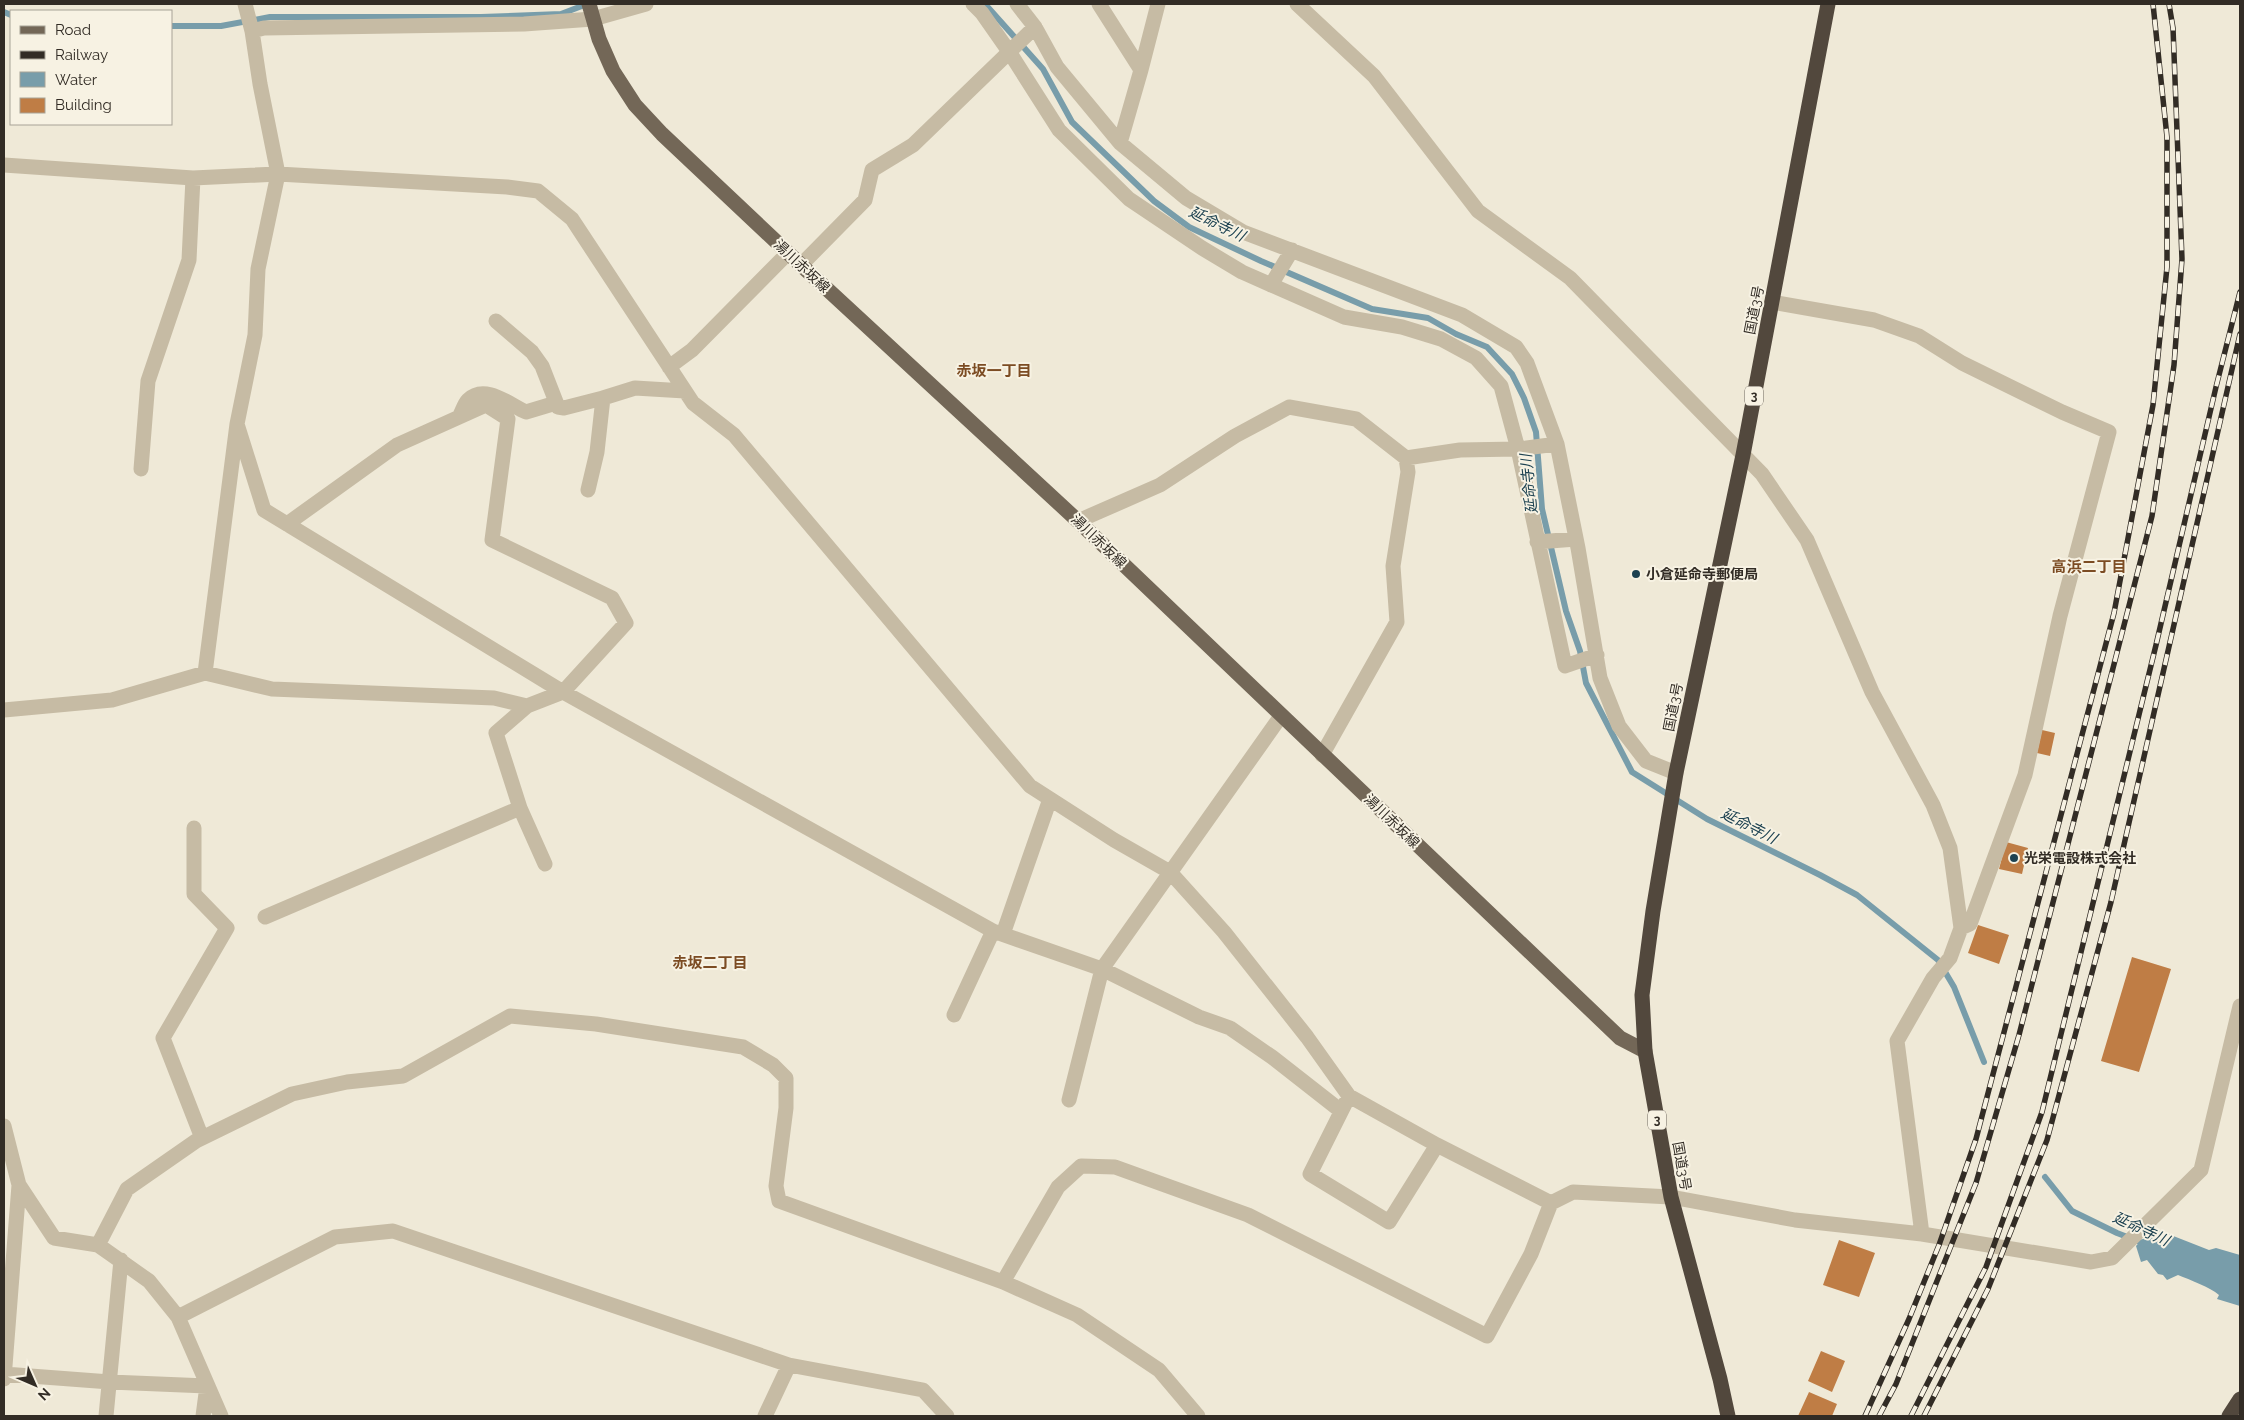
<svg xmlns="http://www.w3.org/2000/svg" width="2244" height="1420" viewBox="0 0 2244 1420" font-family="Raleway,'Noto Sans JP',sans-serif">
  <rect width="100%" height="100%" fill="#efe9d7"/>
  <!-- water -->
  <path fill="#789daa" d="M2153 1228 2209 1250 2216 1248 2240 1255V1306L2217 1299 2219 1295C2210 1287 2190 1280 2178 1275L2167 1280 2163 1275 2158 1274 2147 1260 2141 1262 2136 1246Z"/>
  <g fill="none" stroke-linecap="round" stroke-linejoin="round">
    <!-- stream -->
    <path stroke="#789daa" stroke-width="6" d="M985 4 1043 69 1072 122 1154 201 1189 227 1261 261 1372 309 1428 318 1456 334 1487 347 1512 374 1524 398 1536 432 1542 509 1566 611 1580 651 1586 683 1632 772 1707 819 1820 875 1857 895 1938 960 1954 987 1984 1062
      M4 12 11 15
      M171 26H221L270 17H481L561 14 587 4
      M2045 1177 2072 1211 2117 1233 2148 1245"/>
  </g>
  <!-- building -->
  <path fill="#bf7d45" d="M2042 730 2055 733 2050 756 2037 753Z
    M2006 842 2028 848 2022 874 1999 869Z
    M1978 925 2009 935 1999 964 1968 953Z
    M2132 957 2171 969 2139 1072 2101 1061Z
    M1839 1240 1875 1253 1859 1297 1823 1285Z
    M1821 1351 1845 1361 1832 1392 1808 1381Z
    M1809 1392 1837 1404 1832 1416H1798Z"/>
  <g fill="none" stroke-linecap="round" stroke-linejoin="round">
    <!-- minor -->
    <path stroke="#c6bba4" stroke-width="15" d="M973 4 982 13 1010 53 1059 130 1129 199 1202 248 1242 272 1344 317 1402 327 1441 339 1476 358 1501 386 1518 449 1565 666 1597 655
      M1017 4 1035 27 1057 67 1120 143 1186 198 1243 232 1462 315 1516 347 1527 363 1557 444 1578 548 1600 678 1619 726 1646 761 1676 773
      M1099 4 1141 70 1120 143
      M1297 4 1374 76 1478 211 1570 278 1762 474 1807 540 1872 692 1933 805 1950 848 1961 928 1950 958 1933 978 1897 1041 1922 1234
      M252 31 264 28 524 24 593 19 646 4
      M1141 70 1158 4
      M4 165 193 178 278 174 507 187 538 191 572 219 693 403 734 435 1030 786 1114 840 1170 872 1224 932 1307 1037 1349 1096 1437 1145 1551 1203
      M801 265 865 200 872 170 913 145 1035 27
      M1271 285 1292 250
      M1772 302 1874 320 1919 336 1962 363 2062 412 2109 432 2060 616 2025 775 1970 924 1961 928
      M496 321 532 352 542 366 558 407 564 408 603 398 597 452 588 490
      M669 367 692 350 788 253
      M603 398 635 388 685 391
      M459 417C462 412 464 404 468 400 485 383 510 405 526 412L556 403
      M237 424 264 510 563 692 993 931 1102 969 1199 1017 1230 1028 1272 1057 1341 1111
      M1406 458 1460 450 1518 449 1557 444
      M141 469 148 381 189 260 193 178
      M1078 521 1160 485 1235 436 1289 407 1356 419 1406 458 1408 472 1393 566 1397 622 1322 755
      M287 524 397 445 486 405 508 419 492 540 612 598 626 623 563 692 527 706 496 733 520 808 545 864
      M1537 542 1576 539
      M205 673 272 689 494 698 527 706
      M4 710 112 700 205 673 237 424 255 335 258 269 278 174 260 84 252 31 245 4
      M194 828V894L227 928 163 1038 202 1138
      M265 917 520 808
      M1003 934 1050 799
      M954 1015 993 931
      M1069 1100 1102 969 1281 716
      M1346 1102 1310 1174 1389 1222 1437 1145
      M4 1126 19 1185 54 1238 98 1245 149 1281 178 1317 221 1416
      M98 1245 127 1189 196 1141 292 1094 347 1082 403 1076 510 1016 596 1024 743 1047 773 1065 786 1078V1108L776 1186 779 1201 1003 1282 1077 1315 1159 1370 1198 1416
      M1003 1282 1058 1187 1081 1166 1115 1167 1248 1215 1487 1336 1531 1254 1551 1203 1573 1192 1671 1197 1795 1220 1922 1234 2091 1262 2112 1258 2201 1170 2240 1006
      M178 1317 335 1237 393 1231 789 1365 923 1390 947 1416
      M4 1374 110 1382 207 1386
      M4 1379 19 1185
      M106 1416 121 1260
      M203 1416 207 1386
      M765 1416 789 1365"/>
    <!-- major -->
    <path stroke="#736757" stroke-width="15" d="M589 4 599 39 613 71 635 105 662 134 801 265 1078 521 1620 1038 1645 1051"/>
    <!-- highway -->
    <path stroke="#52483d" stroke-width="15" d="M1728 1416 1720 1379 1671 1197 1645 1051 1642 995 1653 911 1676 773 1743 455 1828 4
      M2229 1416 2240 1399"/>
    <defs>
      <path id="rail" d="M1865 1416 1909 1319 1939 1245 1976 1139 2114 613 2153 405 2167 267V137L2153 4
        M1879 1416 1896 1384 1976 1183 2019 1035 2152 516 2174 365 2182 259 2173 28 2169 4
        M1911 1416 1986 1267 2042 1112 2156 645 2216 387 2240 292
        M1924 1416 1988 1289 2047 1140 2111 902 2240 334"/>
    </defs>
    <!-- rail casing -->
    <use href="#rail" stroke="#322c25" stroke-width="5.5"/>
    <!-- rail -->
    <use href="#rail" stroke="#f7f2e3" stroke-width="4" stroke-dasharray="11" stroke-linecap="butt"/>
  </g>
  <!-- markers -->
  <g fill="#1d4251" stroke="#f7f2e3" stroke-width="2">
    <circle cx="1636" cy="574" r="5"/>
    <circle cx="2014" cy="858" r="5"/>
  </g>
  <g text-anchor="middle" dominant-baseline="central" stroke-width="4" stroke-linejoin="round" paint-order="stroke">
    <!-- shield labels -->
    <g fill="#f7f2e3" stroke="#6d675e" stroke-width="1">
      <rect x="1745" y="386.5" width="18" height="19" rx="4"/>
      <rect x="1648" y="1110.5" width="18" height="19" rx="4"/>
    </g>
    <g font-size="12" font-weight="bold" fill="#322c25">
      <text x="1754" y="396">3</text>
      <text x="1657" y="1120">3</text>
    </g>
    <!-- street labels -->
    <g font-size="14" fill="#322c25" stroke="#f7f2e3">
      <text transform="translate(802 266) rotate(43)">湯川赤坂線</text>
      <text transform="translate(1754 310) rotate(-79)">国道3号</text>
      <text transform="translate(1099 541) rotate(44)">湯川赤坂線</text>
      <text transform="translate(1673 707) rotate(-79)">国道3号</text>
      <text transform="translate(1392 821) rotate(44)">湯川赤坂線</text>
      <text transform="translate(1682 1166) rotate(80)">国道3号</text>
    </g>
    <!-- poi labels -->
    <g font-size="14" font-weight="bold" fill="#322c25" stroke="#f7f2e3" text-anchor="start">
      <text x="1646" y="574">小倉延命寺郵便局</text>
      <text x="2024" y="858">光栄電設株式会社</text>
    </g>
    <!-- water labels -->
    <g font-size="15" font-style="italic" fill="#1d4251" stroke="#f7f2e3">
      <text transform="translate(1217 224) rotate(26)">延命寺川</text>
      <text transform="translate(1529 484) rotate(-96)">延命寺川</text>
      <text transform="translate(1749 826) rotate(27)">延命寺川</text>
      <text transform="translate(2141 1229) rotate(25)">延命寺川</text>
    </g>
    <!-- neighbourhood labels -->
    <g font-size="15" font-weight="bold" fill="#7c4c23" stroke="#f7f2e3">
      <text x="994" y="371">赤坂一丁目</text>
      <text x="2089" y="567">高浜二丁目</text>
      <text x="710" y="963">赤坂二丁目</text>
    </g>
  </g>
  <!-- border -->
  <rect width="2244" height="1420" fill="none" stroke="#322c25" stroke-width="10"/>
  <!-- legend -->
  <rect x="10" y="10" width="162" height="115" fill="#f7f2e3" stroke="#a8a397"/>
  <rect x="20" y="26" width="25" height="8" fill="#736757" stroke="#a8a397"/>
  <text x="55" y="35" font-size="15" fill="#322c25">Road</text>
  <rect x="20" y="51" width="25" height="8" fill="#322c25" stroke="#a8a397"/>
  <text x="55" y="60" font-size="15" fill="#322c25">Railway</text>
  <rect x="20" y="72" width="25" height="15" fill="#789daa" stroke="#a8a397"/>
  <text x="55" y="85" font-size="15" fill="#322c25">Water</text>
  <rect x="20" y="98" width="25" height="15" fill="#bf7d45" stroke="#a8a397"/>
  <text x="55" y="110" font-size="15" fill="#322c25">Building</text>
  <!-- north arrow -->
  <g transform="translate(35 1385) rotate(135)" stroke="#f7f2e3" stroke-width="4" paint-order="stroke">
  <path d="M0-4L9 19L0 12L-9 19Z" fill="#322c25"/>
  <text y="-8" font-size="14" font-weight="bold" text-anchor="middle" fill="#322c25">N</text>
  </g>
</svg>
